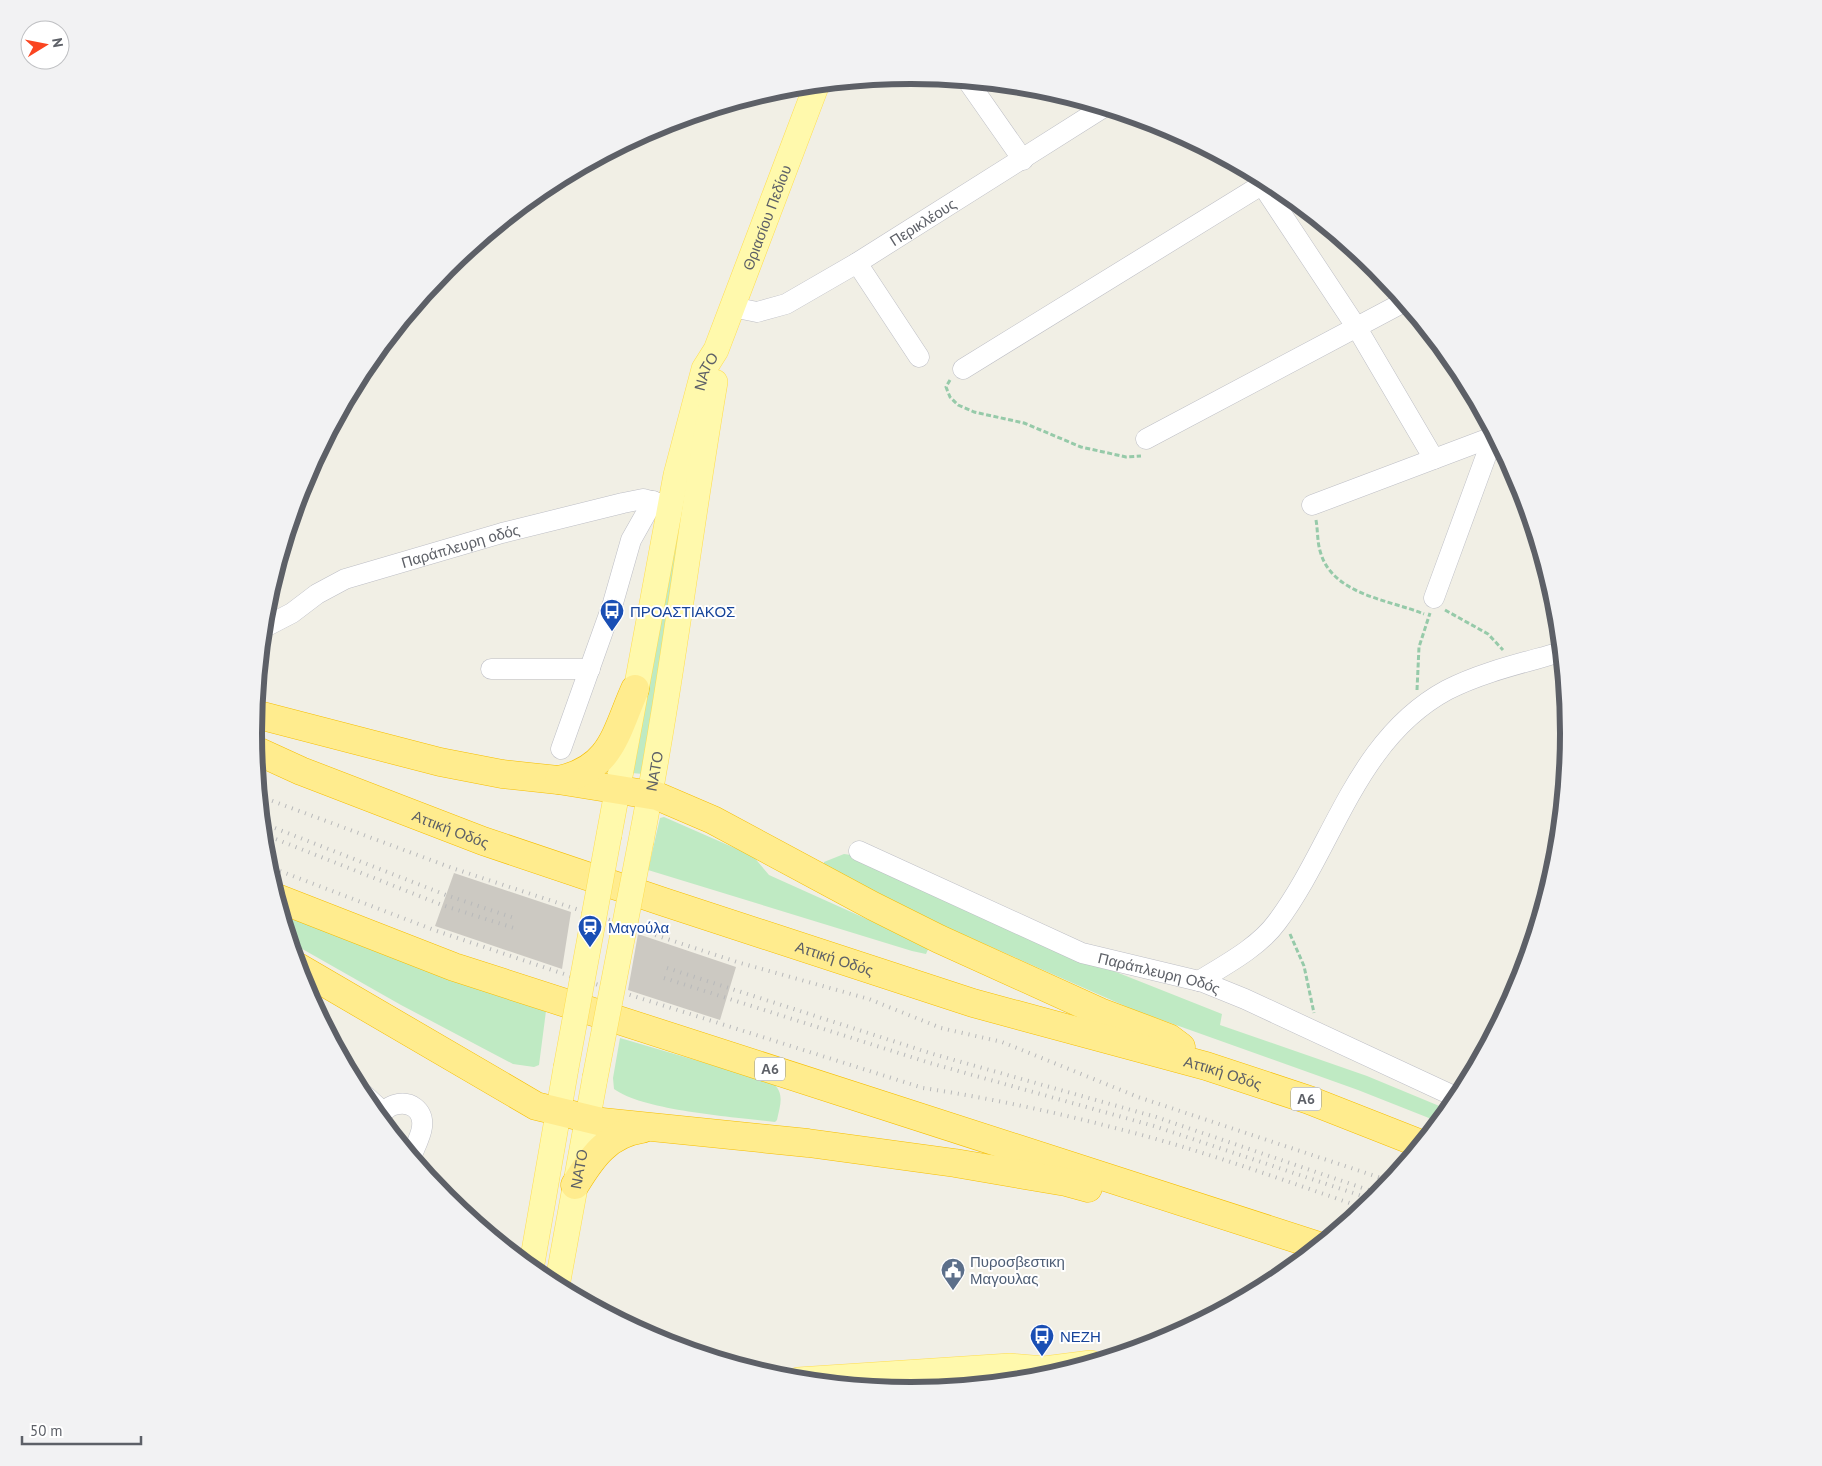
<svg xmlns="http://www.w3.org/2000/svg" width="1822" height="1466" viewBox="0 0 1822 1466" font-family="'PT Sans',sans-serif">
  <rect width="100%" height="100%" fill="#f1efe5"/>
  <!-- green -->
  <path fill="#bfeac3" d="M679 494 688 496 643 774 632 773Z
    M664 817 753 856 769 875 929 947 926 954 912 951 648 870 660 818Z
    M844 854 859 856 1106 968 1222 1014 1220 1025 1367 1076 1449 1110 1439 1122 1358 1090 1134 1010 923 917 824 864V862Z
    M282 914 546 1011 539 1065 534 1067 513 1064 401 1005 290 942Z
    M620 1038 773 1083C785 1094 780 1105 777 1120L775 1122C736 1117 644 1111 614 1089L613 1078Z"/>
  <!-- building -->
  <path fill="#ccc9c2" d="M454 873 571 912 562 969 435 926Z
    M638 934 736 967 720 1020 628 990Z"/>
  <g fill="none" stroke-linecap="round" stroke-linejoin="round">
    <defs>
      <g id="minor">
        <path d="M967 80 1023 160"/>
        <path d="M1255 174 1357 328 1434 459"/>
        <path d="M857 263 919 357"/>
        <path id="s1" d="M732 307 757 312 786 304 857 263 1104 107"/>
        <path d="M963 369 1268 181"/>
        <path d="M1146 439 1404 302"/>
        <path d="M1312 505 1495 436"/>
        <path d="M1434 598 1493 437"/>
        <path id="s2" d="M263 628 292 613 317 594 345 579 502 533 623 503 643 499 669 506"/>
        <path d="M491 669H590"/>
        <path d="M561 749 613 603 631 540 653 501"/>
        <path id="s3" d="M859 851 1082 953 1203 982 1245 999 1458 1098"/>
        <path d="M1199 981C1225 965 1259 947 1277 922 1334 846 1356 739 1447 690 1482 672 1523 663 1561 652"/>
        <path d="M360 1091 383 1112"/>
        <path d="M378 1116C383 1112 389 1106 394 1105 410 1100 424 1110 422 1127 421 1136 415 1147 411 1157"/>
        <path d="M964 1386 965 1385"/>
      </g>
      <g id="major">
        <path id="s4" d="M609 835 676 475 704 369 716 350 817 84"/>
        <path id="s5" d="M641 841C671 688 689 535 715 382"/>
        <path d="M531 1269 566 1068"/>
        <path id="s6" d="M557 1286 595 1078"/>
        <path d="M798 1380 1010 1366 1044 1369 1091 1363"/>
      </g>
      <g id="highway">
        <path d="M255 714 440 762 502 774 558 780 657 796 713 820 873 906 939 939 1100 1012 1169 1038 1181 1047"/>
        <path id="s7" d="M255 750 301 771 483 841 664 902 973 1003 1206 1066 1309 1100 1421 1144"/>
        <path d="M559 780C612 768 615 734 635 689"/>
        <path d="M277 898 454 967 1319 1246"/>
        <path d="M298 967 536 1106 602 1122 808 1143 955 1163 1066 1182 1088 1188"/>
        <path d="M575 1185C592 1157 608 1134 642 1129"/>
      </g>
    </defs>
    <!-- minor casing -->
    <use href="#minor" stroke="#bdbec5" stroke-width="21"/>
    <!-- major casing -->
    <use href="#major" stroke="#ffdd50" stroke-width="26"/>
    <!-- highway casing -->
    <use href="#highway" stroke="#f6be00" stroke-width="29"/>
    <!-- path -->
    <path stroke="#96caa9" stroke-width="3" stroke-dasharray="5 2.5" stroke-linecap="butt" d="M950 380 946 387 950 397 958 405 974 412 1024 423 1081 447 1126 457 1141 456
      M1316 520C1318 531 1317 543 1321 554 1334 595 1390 600 1424 614
      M1445 610 1488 634 1503 650
      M1417 690 1419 647 1430 613
      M1290 934 1304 966 1314 1013"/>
    <!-- minor -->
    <use href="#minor" stroke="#fff" stroke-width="20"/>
    <!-- major -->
    <use href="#major" stroke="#fff9ac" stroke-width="25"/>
    <!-- highway -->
    <use href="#highway" stroke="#ffec8e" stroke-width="28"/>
    <!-- rail -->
    <path stroke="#b8b9ba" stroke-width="4" stroke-dasharray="1 6" stroke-linecap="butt" d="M259 796 455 869 737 962 869 999 941 1028 1002 1042 1138 1097 1390 1181
      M262 823 446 895 517 919
      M263 834 442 905 514 928
      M267 866 434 930 561 973 923 1088C989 1098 1055 1112 1119 1129 1202 1150 1283 1180 1364 1208
      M667 968 933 1054 1156 1117 1380 1194
      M664 978 930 1063 1154 1126 1374 1200"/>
    <defs>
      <path id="major-bridge" d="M566 1068 609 835
        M595 1078 641 841"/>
    </defs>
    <!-- major-bridge casing -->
    <use href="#major-bridge" stroke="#ffdd50" stroke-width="26" stroke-linecap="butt"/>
    <!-- major-bridge -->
    <use href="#major-bridge" stroke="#fff9ac" stroke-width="25"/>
  </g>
  <!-- icons -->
  <defs>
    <symbol id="bus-pin" viewBox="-11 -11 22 30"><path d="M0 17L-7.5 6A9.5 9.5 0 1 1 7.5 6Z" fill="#1a4fb4" stroke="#fff"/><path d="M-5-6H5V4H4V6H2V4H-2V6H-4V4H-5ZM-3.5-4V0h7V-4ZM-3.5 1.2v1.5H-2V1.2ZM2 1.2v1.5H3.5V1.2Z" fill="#fff"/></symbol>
    <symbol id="station-pin" viewBox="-11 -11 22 30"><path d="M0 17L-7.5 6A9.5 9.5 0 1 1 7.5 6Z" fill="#1a4fb4" stroke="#fff"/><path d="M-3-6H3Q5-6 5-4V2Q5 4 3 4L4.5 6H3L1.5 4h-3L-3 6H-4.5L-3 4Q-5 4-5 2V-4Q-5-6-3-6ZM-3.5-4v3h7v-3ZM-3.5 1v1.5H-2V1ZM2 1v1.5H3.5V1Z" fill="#fff"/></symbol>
    <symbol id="civic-pin" viewBox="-11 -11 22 30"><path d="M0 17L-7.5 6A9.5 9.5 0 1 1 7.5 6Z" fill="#5c6f8a" stroke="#fff"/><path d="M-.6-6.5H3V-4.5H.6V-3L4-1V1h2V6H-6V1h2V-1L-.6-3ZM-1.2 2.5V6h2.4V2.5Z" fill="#fff"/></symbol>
  </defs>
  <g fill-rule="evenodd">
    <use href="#bus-pin" x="598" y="597" width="28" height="38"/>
    <use href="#station-pin" x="576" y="913" width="28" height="38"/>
    <use href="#civic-pin" x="939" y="1256" width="28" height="38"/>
    <use href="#bus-pin" x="1028" y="1322" width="28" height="38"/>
  </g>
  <g text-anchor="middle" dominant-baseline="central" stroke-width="4" stroke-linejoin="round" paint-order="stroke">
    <!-- shield labels -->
    <g fill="#fff" stroke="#8e9095" stroke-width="1">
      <rect x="755" y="1057.5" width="30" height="23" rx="4"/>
      <rect x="1291" y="1087.5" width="30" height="23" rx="4"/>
    </g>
    <g font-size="14" font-weight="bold" fill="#5d6067">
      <text x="770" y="1069">Α6</text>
      <text x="1306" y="1099">Α6</text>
    </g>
    <!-- street labels -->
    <g font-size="15" fill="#5d6067" stroke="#fff">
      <text stroke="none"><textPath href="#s4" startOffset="640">Θριασίου Πεδίου</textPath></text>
      <text stroke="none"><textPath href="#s1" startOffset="215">Περικλέους</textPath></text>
      <text stroke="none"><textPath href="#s4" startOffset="474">ΝΑΤΟ</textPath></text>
      <text stroke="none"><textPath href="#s2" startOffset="216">Παράπλευρη οδός</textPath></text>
      <text stroke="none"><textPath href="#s5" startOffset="71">ΝΑΤΟ</textPath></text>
      <text stroke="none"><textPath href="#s7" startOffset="211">Αττική Οδός</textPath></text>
      <text stroke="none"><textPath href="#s7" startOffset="616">Αττική Οδός</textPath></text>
      <text stroke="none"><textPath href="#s3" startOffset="325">Παράπλευρη Οδός</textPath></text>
      <text stroke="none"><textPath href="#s7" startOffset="1021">Αττική Οδός</textPath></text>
      <text stroke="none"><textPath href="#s6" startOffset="119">ΝΑΤΟ</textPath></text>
    </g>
    <!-- transit labels -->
    <g font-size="15" fill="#164399" stroke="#fff" text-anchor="start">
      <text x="630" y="611">ΠΡΟΑΣΤΙΑΚΟΣ</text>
      <text x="608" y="927">Μαγούλα</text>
      <text x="1060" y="1336">ΝΕΖΗ</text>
    </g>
    <!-- service labels -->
    <g font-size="15" fill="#4e5e75" stroke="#fff" text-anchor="start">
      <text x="970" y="1261">Πυροσβεστικη<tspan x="970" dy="17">Μαγουλας</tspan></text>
    </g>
  </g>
  <!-- crop -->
  <path d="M0 0H1822V1466H0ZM262 733a649 649 0 1 1 1298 0a649 649 0 1 1-1298 0Z" fill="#f2f2f3" fill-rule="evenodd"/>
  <path fill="none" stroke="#5d6067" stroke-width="6" d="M262 733a649 649 0 1 1 1298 0a649 649 0 1 1-1298 0Z"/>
  <!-- north arrow -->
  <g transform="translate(45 45) rotate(80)"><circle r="24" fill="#ffffff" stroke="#bebfc2"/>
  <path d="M0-4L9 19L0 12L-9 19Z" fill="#fa4521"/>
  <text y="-8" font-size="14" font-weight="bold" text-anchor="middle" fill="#5d6067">N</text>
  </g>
  <!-- scale -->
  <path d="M22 1436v8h119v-8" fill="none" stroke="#5d6067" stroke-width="2.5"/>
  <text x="30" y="1436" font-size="15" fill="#5d6067" stroke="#ffffff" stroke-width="4" paint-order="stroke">50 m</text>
</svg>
